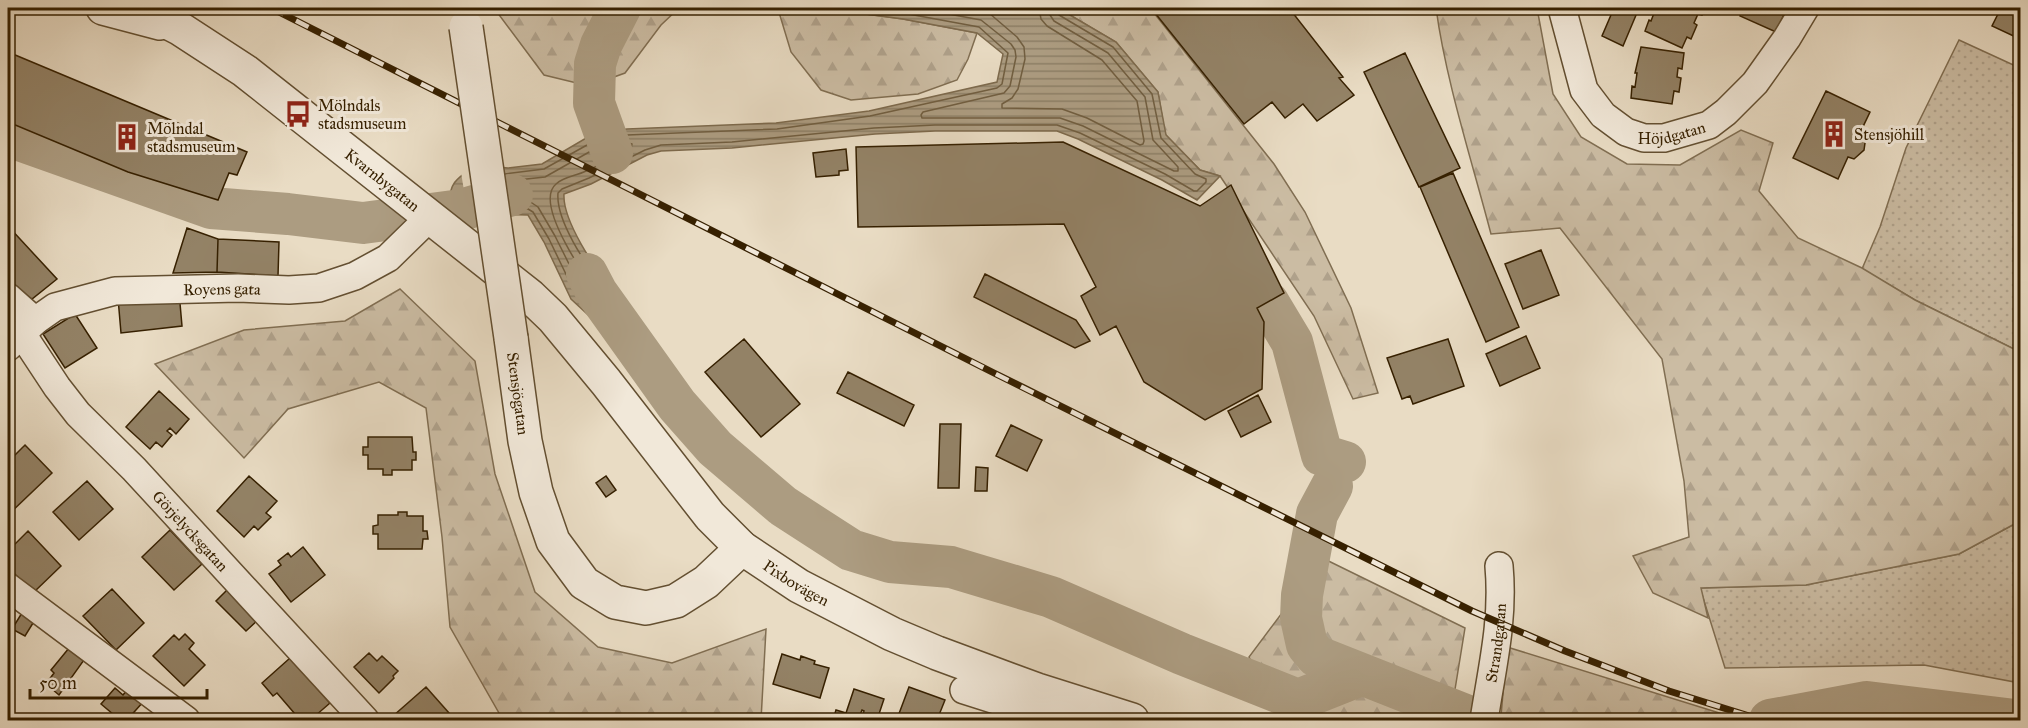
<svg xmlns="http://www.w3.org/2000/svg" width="2028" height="728" viewBox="0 0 2028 728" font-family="'IM FELL Great Primer',serif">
  <defs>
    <pattern id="green-dots" width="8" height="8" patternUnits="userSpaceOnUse" patternTransform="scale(1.5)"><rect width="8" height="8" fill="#cbbca3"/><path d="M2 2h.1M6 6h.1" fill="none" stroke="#afa18b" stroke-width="1.8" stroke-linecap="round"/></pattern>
    <pattern id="forest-firs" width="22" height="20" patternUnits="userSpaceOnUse" patternTransform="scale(1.5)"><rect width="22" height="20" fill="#cbbca3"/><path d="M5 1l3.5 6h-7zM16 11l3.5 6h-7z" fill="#afa18b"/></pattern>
    <pattern id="water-rules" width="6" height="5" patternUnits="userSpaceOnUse" patternTransform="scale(1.5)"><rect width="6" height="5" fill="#ac9c81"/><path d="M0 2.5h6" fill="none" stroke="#8d7f67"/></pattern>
  </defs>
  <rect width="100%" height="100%" fill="#e9dcc4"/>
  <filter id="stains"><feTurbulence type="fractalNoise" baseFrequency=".00333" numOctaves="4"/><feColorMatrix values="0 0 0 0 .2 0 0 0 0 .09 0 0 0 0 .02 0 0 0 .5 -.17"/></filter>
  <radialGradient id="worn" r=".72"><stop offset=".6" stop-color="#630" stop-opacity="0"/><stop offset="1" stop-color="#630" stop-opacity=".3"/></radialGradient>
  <!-- green -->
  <path fill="url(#green-dots)" stroke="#806e52" stroke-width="1.5" d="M1959 40 2020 68V352L1915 300 1862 269 1880 227 1906 148Z
    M2020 521V683L1924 665 1725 668 1700 588 1806 585 1959 554Z"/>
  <!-- forest -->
  <path fill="url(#forest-firs)" stroke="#806e52" stroke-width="1.5" d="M494 8H679L661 25 625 73 589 86 544 75Z
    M769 8H834L843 11 903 19 977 33 968 59 957 80 918 94 851 100 821 90 791 52 778 9Z
    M1058 8H1150L1274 164 1305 212 1351 308 1378 393 1353 399 1314 316 1220 176 1200 170 1165 134 1158 92 1116 42Z
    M1436 8H1537L1553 94 1581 137 1627 164 1680 165 1741 130 1773 143 1759 191 1798 238 1862 268 1915 300 2020 352V521L1959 554 1806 585 1701 588 1708 618 1653 593 1633 556 1689 537 1684 481 1662 359 1560 228 1491 234C1472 161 1446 82 1436 8Z
    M400 289 475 361 495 474 535 592 598 647 672 663 766 629 761 720H503L450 627 442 537 426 408 379 382 288 409 244 458 155 364 244 330 345 321Z
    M1302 548 1465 628 1450 720H1281L1249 657 1288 605Z
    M1507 647 1729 716 1709 720H1516L1501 716Z
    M1874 710 1944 720H1824Z"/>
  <!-- water -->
  <path fill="url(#water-rules)" stroke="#7d6a4d" stroke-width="1.5" d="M834 8H1058L1116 42 1158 92 1166 135 1200 170 1220 176 1197 200 1162 180 1078 139 1057 131H935L875 134 732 148 661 151 647 155 591 184 564 194C562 225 605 281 623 307L613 338 571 299 544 242 528 215 461 213 450 205C448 182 459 177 476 165L508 168 542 164 593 134 627 129 776 123 869 111 997 82 1003 54 977 33 903 19 843 11Z"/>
  <!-- pier -->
  <path fill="#e9dcc4" d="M475 162 508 217 468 216 461 172Z"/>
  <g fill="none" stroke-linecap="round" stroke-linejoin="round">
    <!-- shore -->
    <path stroke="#715e40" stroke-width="1.5" d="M916 8 981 20 1011 44 1015 50 1016 57 1010 86 1004 93 923 112 921 115 922 118H1060L1083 126 1174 171H1178V167L1153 140 1145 97 1108 53 1054 21 1050 15 1048 8
      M965 8 989 13 1017 37 1024 47 1025 59 1018 89 1012 98 1002 104V108L1062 109 1087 118 1140 145 1143 144 1144 141 1137 101 1102 60 1047 26 1041 19 1039 8
      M505 174 544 169 596 140 627 135 777 129 870 116 997 88 1002 84 1008 53 979 27 903 13 863 8
      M507 181 545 177 598 147 628 143 632 144 631 148C616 156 601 165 586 171 576 176 563 177 556 184 532 204 590 284 604 303L603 306H599L582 290 555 236 538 207 529 201H509
      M510 208 528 209 533 212 549 239 576 295 609 325 612 323 616 307C598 280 555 226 558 193L562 189 589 178 645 150 661 145 732 142 874 128 935 125H1057L1080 133 1165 174 1194 191H1197L1206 182V179L1195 174 1161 138 1152 94 1113 47 1059 15 1056 8"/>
    <!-- river -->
    <path stroke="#ac9c81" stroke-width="42" d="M8 136 211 208 288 214 363 223 461 210 512 195
      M612 153 594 103 595 64 601 45 620 8
      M587 274 597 293 677 405 715 448 783 506 851 550 890 562 951 567 1051 597 1182 654 1298 700 1361 675
      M1268 302 1292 342 1322 455 1345 462
      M1332 486 1317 514 1302 595 1301 618 1307 645 1316 656 1478 720
      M1770 720 1867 702 2015 720"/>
  </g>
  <!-- building -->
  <path fill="#938266" stroke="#362000" stroke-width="1.5" d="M1151 8H1289L1343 77 1339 78 1354 95 1317 121 1303 104 1285 118 1272 102 1244 124Z
    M1614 8H1639L1623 46 1602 36Z
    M1656 8H1705L1702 15 1698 14 1694 23 1697 25 1691 39 1687 37 1682 48 1645 31 1649 20 1651 21Z
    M1744 8H1787L1776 32 1740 16Z
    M2001 8H2020V39L1992 26Z
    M1641 47 1684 53 1682 69 1678 68 1677 77 1681 78 1679 92 1674 91 1672 104 1631 98 1632 86 1635 87 1637 73H1635Z
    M8 52 247 152 237 175 229 173 218 200 128 172 8 122Z
    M1405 53 1460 168 1419 187 1364 72Z
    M1826 91 1870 112 1860 133 1866 136 1864 150 1854 159 1848 157 1838 179 1793 158Z
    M1063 142 1200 206 1231 185 1284 293 1257 308 1264 322 1262 389 1205 420 1144 382 1116 326 1100 335 1081 296 1096 287 1064 224 858 227 856 147Z
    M846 149 848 170 839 171V175L816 177 813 153Z
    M1453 173 1519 327 1486 342 1420 187Z
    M8 226 57 279 32 299 8 283Z
    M187 228 218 239 217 272 173 273Z
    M218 239 279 242 278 276 217 272Z
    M1541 250 1559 295 1523 309 1505 264Z
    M985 274 1076 320 1090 341 1075 348 974 297Z
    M179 292 182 326 121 333 118 298Z
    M75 314 97 348 65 368 43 334Z
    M1526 336 1540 368 1500 386 1486 354Z
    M744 339 800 404 761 437 705 372Z
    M1448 339 1464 386 1413 404 1410 396 1402 399 1387 358Z
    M848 372 914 405 904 426 837 393Z
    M159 391 189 419 176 434 170 428 167 431 172 435 162 447 156 442 150 449 126 427Z
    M1258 395 1271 422 1241 437 1228 411Z
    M940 424H961L959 488H938Z
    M1011 425 1042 440 1027 471 996 456Z
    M368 437H412L413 452H416V460H412V470H392V475H383V469H368V455H363V447H368Z
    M25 445 52 473 8 515V458L11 455 13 457Z
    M976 467 988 468 987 491H975Z
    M249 476 277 501 266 513 271 517 258 530 254 526 244 537 217 511Z
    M606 476 616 490 606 497 596 483Z
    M87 481 113 509 79 540 53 512Z
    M398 512H407V516H423V531H427L428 539H423L422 549H378V534H373V526L378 525V515H398Z
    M170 530 202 564 174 590 142 557Z
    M28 531 61 566 33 593 8 567V551Z
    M303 547 325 575 291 602 269 574 281 565 278 561 288 553 291 557Z
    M231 586 261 617 246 631 216 601Z
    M112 589 144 623 116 650 83 616Z
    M25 608 38 615 25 636 12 629Z
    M185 634 194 643 189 649 205 665 184 686 153 656 174 635 179 640Z
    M69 648 84 660 59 695 46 684 54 673 51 670Z
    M369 653 377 661 382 656 398 671 393 676 394 678 379 693 354 667Z
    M782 654 800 660 801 656 815 661 814 664 829 668 820 698 773 684Z
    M290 658 330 703 315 716 318 720H288L295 714 277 693 273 696 262 683Z
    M426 687 449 713 441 720H397L393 716Z
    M909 687 945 700 937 720H901L897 719Z
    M115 688 123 695 128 689 143 702 127 720H120L101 704Z
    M854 689 884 699 877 720H861L864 711 862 710 858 720H833L836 710 846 713Z"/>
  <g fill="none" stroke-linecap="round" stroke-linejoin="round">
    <defs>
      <g id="minor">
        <path id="s1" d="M1562 8 1584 90 1603 115 1626 132 1644 138H1664L1709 125 1726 112 1755 83 1787 38 1805 8"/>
        <path d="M8 297 35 321"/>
        <path id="s2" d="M22 334 57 387 78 414 134 469 365 720"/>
        <path id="s3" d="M8 347 35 321 55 307 115 291 238 288 289 290 319 288 355 276 388 258 430 217"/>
        <path d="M8 587 186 720"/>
        <path d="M964 690 1059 720"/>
        <path id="s4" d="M1484 720C1492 668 1504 620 1499 566"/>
      </g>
      <g id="tertiary">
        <path d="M103 8 160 23"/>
        <path id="s5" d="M140 8 179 28 245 71 530 296 553 318 606 382 710 516 742 548 799 586 892 634 937 653 1037 690 1132 720"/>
        <path id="s6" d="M511 338 525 441 536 492 553 541 584 583 615 602 646 608 676 601 706 582 742 548"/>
      </g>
    </defs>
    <!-- minor casing -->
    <use href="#minor" stroke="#634f31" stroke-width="30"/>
    <!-- tertiary casing -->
    <use href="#tertiary" stroke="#634f31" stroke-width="36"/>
    <!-- minor -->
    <use href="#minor" stroke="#f1e8d9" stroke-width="27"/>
    <!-- tertiary -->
    <use href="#tertiary" stroke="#f1e8d9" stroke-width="33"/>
    <defs>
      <path id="rail" d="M271 8 994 373 1472 611 1565 651 1669 691 1762 720"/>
    </defs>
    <!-- rail casing -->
    <use href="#rail" stroke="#362000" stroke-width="7"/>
    <!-- rail -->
    <use href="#rail" stroke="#f1e8d9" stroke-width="4.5" stroke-dasharray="14" stroke-linecap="butt"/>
    <defs>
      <path id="tertiary-bridge" d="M466 27 511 338"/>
    </defs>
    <!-- tertiary-bridge casing -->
    <use href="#tertiary-bridge" stroke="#634f31" stroke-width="36" stroke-linecap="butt"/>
    <!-- tertiary-bridge -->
    <use href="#tertiary-bridge" stroke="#f1e8d9" stroke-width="33"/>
  </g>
  <!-- icons -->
  <defs>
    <symbol id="bus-bare" viewBox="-9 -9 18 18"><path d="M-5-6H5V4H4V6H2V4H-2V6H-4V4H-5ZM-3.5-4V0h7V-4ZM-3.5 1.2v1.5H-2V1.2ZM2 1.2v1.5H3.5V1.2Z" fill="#8f2418" stroke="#f1e8d9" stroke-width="2.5" paint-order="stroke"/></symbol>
    <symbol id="building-bare" viewBox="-9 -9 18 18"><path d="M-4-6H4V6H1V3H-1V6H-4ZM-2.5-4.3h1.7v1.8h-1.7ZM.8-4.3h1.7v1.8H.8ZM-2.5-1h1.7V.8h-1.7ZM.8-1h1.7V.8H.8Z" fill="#8f2418" stroke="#f1e8d9" stroke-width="2.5" paint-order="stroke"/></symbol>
  </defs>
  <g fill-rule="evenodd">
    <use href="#bus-bare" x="279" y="95" width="38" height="38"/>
    <use href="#building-bare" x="1815" y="115" width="38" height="38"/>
    <use href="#building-bare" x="108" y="118" width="38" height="38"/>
  </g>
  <g text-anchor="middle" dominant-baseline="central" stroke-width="6" stroke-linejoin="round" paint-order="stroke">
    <!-- poi labels -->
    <g font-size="16" fill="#362000" stroke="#f1e8d9" text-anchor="start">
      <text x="318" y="105">Mölndals<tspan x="318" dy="18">stadsmuseum</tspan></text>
      <text x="147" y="128">Mölndal<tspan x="147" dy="18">stadsmuseum</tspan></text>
      <text x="1854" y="134">Stensjöhill</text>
    </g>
    <!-- street labels -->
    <g font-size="16" fill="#362000" stroke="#f1e8d9">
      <text stroke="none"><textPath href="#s1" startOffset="192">Höjdgatan</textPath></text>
      <text stroke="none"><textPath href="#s5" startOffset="298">Kvarnbygatan</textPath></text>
      <text stroke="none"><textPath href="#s3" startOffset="231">Royens gata</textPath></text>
      <text stroke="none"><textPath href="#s6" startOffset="56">Stensjögatan</textPath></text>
      <text stroke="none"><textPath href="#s2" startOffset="260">Görjelycksgatan</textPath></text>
      <text stroke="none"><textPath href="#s5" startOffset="880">Pixbovägen</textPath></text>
      <text stroke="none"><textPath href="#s4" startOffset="78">Strandgatan</textPath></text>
    </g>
  </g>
  <!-- margin -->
  <rect width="2028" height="728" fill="none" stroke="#e9dcc4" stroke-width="30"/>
  <rect x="9" y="9" width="2010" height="710" fill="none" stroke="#362000" stroke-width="3"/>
  <rect x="15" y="15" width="1998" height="698" fill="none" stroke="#362000" stroke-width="1.5"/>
  <!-- scale -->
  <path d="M30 689v9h177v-9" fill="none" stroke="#362000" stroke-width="3"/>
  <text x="39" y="689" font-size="18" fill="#362000" stroke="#f1e8d9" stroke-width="4.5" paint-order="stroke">50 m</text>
  <rect width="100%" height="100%" filter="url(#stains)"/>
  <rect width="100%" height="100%" fill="url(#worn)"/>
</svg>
